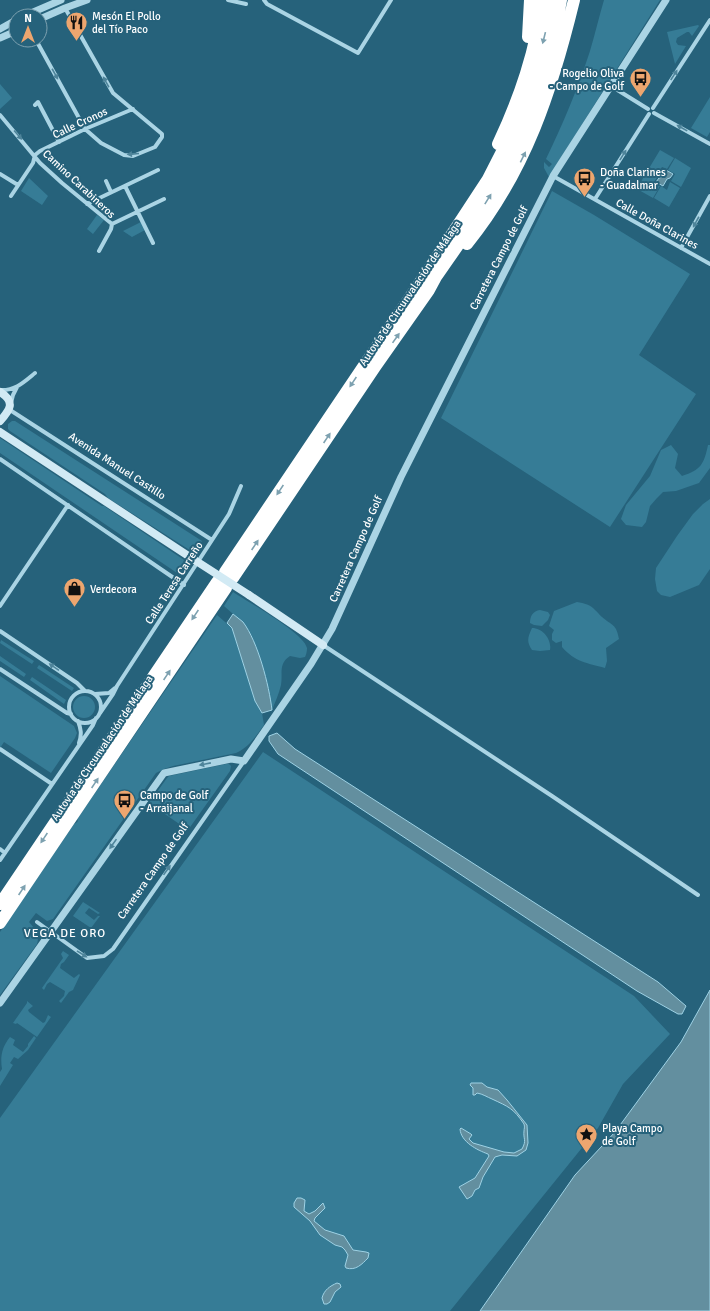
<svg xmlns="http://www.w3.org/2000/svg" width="710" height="1311" viewBox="0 0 710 1311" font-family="Signika,sans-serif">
  <rect width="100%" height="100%" fill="#26627b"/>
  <!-- green -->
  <path fill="#367c96" d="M604 0H660L549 177 544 168V162L549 167 552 164 546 159C563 124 578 88 590 51 595 34 599 17 604 0Z
    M698 25 699 26 692 36 689 32H687L677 38 676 42 678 45 686 46 675 64 667 32Z
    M0 84 12 98 0 109Z
    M710 97V132L707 137 691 128Z
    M660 150 674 158 667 169 662 167 660 170 664 172 662 176H659L648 170Z
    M675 158 691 168 681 187 671 181 675 174 668 170Z
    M647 171 658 176 654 182 660 186 653 198 637 189Z
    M29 178 48 196 42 205 21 191Z
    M670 182 680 188 669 207 654 198 661 186 667 190Z
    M552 191 594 215 690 274 639 355 696 394 610 527 441 418Z
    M97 215 104 220 93 234 87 229Z
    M141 222 145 230 132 237 123 231Z
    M12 421H15L202 541 196 554 108 498 105 494 10 431 8 429V424Z
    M0 438 102 506H104L190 564 180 575 0 453Z
    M671 445 678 454 675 468 682 476C701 470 704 464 708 445H710V468L699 483 676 491 663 492 657 498 650 506 646 522 642 527 626 525 621 519 626 505 650 476 661 450Z
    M710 499V569L699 585 670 597 661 595 657 591 655 579 656 568 677 536 693 514 703 504Z
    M233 592C248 602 304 633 307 648 307 652 306 655 305 657L300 658 290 656C278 664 283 673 281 685 279 694 275 702 272 710L270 699 262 666 242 622 224 606Z
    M577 602C584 603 591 605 595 610 598 612 599 615 602 617 612 626 616 623 619 639L606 648 607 661 605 668C587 663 575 662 562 647V641L556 643 552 640V634L554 630 549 626 554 611Z
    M540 610 548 612 550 615 548 620 542 626 534 625 530 623C530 616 533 611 540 610Z
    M217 615 232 628 255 701 262 713 264 725C256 736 249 747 236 753L173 766 164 769 156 773 53 919 47 921 36 913 29 922C35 929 40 934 37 944L0 995V932L74 824 76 823 78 821 77 819Z
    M532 628C543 628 552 640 550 650L540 651 532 650C526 641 528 637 532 628Z
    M1 640 34 661 32 664 0 643Z
    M0 656 26 674 24 677 0 661Z
    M39 665 74 688 72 691 37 668Z
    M0 676 74 726 77 733 75 738 51 773 4 742 0 748Z
    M32 677 66 700 64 704 30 680Z
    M73 707a11 11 0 1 1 22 0a11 11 0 1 1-22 0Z
    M263 752 634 996 670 1034 623 1084 598 1128 450 1311H0V1118Z
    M226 764H229L231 766 230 771 188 830 149 803 167 778 169 776Z
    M83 902 100 913 98 914 89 908 85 913 94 920 98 916H100L91 928 73 916Z
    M63 951 69 955 64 962 61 964 60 968 74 978 79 974 80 975 73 990 69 992 61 1003 59 1001 64 996 65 991 50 982 47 984 44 990 42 988 63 958 61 954Z
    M27 1001 33 1006 28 1010 29 1012 43 1023 45 1022 48 1015 51 1017 37 1037 17 1023 16 1024 13 1023 27 1003Z
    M34 1036 36 1038 28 1050 18 1059 14 1057 10 1063 13 1065 0 1086V1072L2 1069C0 1056 2 1047 10 1037L15 1040 13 1045 23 1052 28 1046V1044Z"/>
  <!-- water -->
  <path fill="#638f9f" stroke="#9ed2e5" d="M666 170 673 174 670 178 667 179 663 186 656 182 659 178 663 177Z
    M233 614C236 617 240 619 243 622 258 642 269 685 272 710L262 713 255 701 232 628 227 623Z
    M277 733 295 749 658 982 686 1006 682 1014H678L637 991 278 754 269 741V736Z
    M710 990V1311H480L575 1175 615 1132 681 1042Z
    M471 1083H482L487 1087 498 1090 507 1100 527 1125 528 1143 526 1150 517 1156 502 1155 495 1157 483 1177 479 1188 475 1190 472 1196 467 1199 459 1187 475 1178 489 1156 488 1154C477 1150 461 1142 460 1129L461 1128 471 1134 472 1135 469 1139 473 1143 504 1152 514 1153 522 1149C527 1140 523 1139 524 1131 524 1129 525 1127 524 1124 513 1108 509 1107 492 1099 487 1097 483 1094 477 1093L475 1095H473V1088L470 1085Z
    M297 1198H301L305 1200 304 1211 309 1214 315 1211 323 1203 325 1208 315 1218 314 1221 325 1230 344 1236 353 1250 366 1252 369 1253 368 1258C362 1264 356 1271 346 1268L345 1266 348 1255 345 1250 342 1247 335 1245 320 1235 310 1221 294 1207V1203Z
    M337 1283 340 1284 341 1287 335 1292 330 1302 327 1304H324L322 1298C324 1290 330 1286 337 1283Z"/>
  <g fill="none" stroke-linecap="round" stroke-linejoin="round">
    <!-- minor -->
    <path stroke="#aad4e4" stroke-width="4" d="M228 0 246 4
      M264 0 267 4 358 53 391 0
      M36 40 85 129 101 143 124 155 133 156 155 147 162 137V134L113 93 65 8
      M611 86 648 109
      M35 105 38 102 59 142
      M653 108 710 20
      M654 113 710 144
      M0 115 40 163 62 183 112 224 111 229 99 251
      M35 155 40 151 85 129 133 109
      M0 174 18 185
      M553 176 710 264
      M106 181 111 192
      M125 186 153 243
      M11 196 33 163 35 155
      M595 199 649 114
      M87 204 158 170
      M112 224 164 199
      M681 248 710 196
      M0 390C15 391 24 382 35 373
      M11 403 13 395 17 387
      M10 410 212 540
      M0 459 184 585
      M0 606 68 505
      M0 631 77 683 85 691
      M323 645 552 796 698 895
      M0 669 67 713 71 714
      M69 707a16 16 0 1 1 32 0a16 16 0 1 1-32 0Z
      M95 694 109 693 115 688
      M100 713 113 694 117 686 229 514 241 486
      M78 721C81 729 82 734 79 743
      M0 749 52 784
      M0 849 5 853
      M0 860 93 725 96 718
      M37 922 87 958 104 956 113 949 244 761"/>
    <!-- tertiary -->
    <path stroke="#aad4e4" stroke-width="7" d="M24 16 61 0
      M40 19 65 8 87 0
      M0 29 16 20
      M0 38 16 31
      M0 1003 164 773 231 759 244 761 311 664 332 629 401 477 553 176 666 0"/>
    <!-- secondary -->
    <path stroke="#d2eaf4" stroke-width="8" d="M0 392C16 402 10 410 0 421
      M0 432 193 559
      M249 595 323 645"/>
    <!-- motorway -->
    <path stroke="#fff" stroke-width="12" d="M528 37 530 0
      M498 144C518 102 538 47 541 0
      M467 244C526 171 552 90 574 0
      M225 572 433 263 488 179 512 132 524 104 538 61 546 29 551 0
      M233 578 375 367 429 290 436 277C457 246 480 216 498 183 530 126 550 65 561 0
      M0 904 217 582
      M0 923 226 588"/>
    <!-- secondary-bridge -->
    <path stroke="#d2eaf4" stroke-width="8" d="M193 559 249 595"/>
  </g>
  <!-- one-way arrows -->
  <defs><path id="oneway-solid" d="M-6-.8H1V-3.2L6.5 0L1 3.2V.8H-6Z"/></defs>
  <g fill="#7da1b0">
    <use href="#oneway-solid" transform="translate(544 38) rotate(104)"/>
    <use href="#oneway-solid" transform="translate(523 157) rotate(-64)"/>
    <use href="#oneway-solid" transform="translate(488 199) rotate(-58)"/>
    <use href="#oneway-solid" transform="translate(396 338) rotate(-55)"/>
    <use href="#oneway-solid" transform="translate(353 382) rotate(124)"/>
    <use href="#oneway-solid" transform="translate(327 438) rotate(-56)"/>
    <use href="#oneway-solid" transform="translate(280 490) rotate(124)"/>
    <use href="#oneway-solid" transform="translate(255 545) rotate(-56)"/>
    <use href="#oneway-solid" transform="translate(195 615) rotate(124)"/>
    <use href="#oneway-solid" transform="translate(167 675) rotate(-56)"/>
    <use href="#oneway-solid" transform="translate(95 783) rotate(-56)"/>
    <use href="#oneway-solid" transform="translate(44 838) rotate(124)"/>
    <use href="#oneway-solid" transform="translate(22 890) rotate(-56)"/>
  </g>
  <g fill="#4e849a">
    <use href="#oneway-solid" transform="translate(55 74) rotate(61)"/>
    <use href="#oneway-solid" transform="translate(674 75) rotate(-57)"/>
    <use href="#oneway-solid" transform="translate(106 82) rotate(-119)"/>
    <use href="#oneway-solid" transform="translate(682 128) rotate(-151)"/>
    <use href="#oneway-solid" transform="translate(18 135) rotate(49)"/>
    <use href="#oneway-solid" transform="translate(133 154) rotate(175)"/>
    <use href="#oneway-solid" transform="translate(623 155) rotate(-58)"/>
    <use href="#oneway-solid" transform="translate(696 222) rotate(119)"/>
    <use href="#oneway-solid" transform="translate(54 667) rotate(-146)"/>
    <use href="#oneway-solid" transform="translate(205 764) rotate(169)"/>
    <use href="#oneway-solid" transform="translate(113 844) rotate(125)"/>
    <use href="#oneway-solid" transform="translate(167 870) rotate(-55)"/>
    <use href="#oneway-solid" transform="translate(82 954) rotate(32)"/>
  </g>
  <!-- icons -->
  <defs>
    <symbol id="restaurant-pin" viewBox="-11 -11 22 30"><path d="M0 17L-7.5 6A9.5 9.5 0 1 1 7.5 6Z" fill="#eda66f" stroke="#26627b"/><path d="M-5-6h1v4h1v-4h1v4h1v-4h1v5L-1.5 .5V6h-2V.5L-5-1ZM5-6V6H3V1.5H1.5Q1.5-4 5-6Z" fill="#111"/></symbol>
    <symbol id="bus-pin" viewBox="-11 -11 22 30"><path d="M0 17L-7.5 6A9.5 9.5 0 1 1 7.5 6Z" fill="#eda66f" stroke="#26627b"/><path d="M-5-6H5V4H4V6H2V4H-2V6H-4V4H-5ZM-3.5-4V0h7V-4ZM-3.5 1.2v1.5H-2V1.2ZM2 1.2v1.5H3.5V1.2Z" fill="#111"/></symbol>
    <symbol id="shop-pin" viewBox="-11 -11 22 30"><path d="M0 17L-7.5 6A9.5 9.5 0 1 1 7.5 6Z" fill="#eda66f" stroke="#26627b"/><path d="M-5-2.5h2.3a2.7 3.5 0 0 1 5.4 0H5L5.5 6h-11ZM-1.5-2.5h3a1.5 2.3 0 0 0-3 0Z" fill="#111"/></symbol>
    <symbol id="sight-pin" viewBox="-11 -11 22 30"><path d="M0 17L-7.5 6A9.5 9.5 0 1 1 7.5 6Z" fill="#eda66f" stroke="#26627b"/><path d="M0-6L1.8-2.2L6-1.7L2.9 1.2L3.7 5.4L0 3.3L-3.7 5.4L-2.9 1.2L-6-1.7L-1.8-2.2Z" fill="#111"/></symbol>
  </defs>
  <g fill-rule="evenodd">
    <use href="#restaurant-pin" x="64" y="10" width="25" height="34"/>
    <use href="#bus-pin" x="628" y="66" width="25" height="34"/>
    <use href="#bus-pin" x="572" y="166" width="25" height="34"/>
    <use href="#shop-pin" x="62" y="576" width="25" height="34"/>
    <use href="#bus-pin" x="112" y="788" width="25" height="34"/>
    <use href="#sight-pin" x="574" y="1122" width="25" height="34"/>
  </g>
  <g text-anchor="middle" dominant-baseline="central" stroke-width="4" stroke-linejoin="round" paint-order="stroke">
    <!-- poi labels -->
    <g font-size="11" fill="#fff" stroke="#26627b" text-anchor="start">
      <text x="92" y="16">Mesón El Pollo<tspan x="92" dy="13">del Tío Paco</tspan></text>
      <text x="624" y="73" text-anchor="end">Rogelio Oliva<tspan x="624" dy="13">- Campo de Golf</tspan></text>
      <text x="600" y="172">Doña Clarines<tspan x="600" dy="13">- Guadalmar</tspan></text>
      <text x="90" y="589">Verdecora</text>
      <text x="140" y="795">Campo de Golf<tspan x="140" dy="13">- Arraijanal</tspan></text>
      <text x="602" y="1128">Playa Campo<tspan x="602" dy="13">de Golf</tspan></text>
    </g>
    <!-- street labels -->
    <g font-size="11" fill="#fff" stroke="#26627b">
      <text transform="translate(80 123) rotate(-25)">Calle Cronos</text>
      <text transform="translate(79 184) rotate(43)">Camino Carabineros</text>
      <text transform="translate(657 224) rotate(29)">Calle Doña Clarines</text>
      <text transform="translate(499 258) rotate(-63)">Carretera Campo de Golf</text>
      <text transform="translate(410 293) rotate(-56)">Autovía de Circunvalación de Málaga</text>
      <text transform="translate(117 466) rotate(33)">Avenida Manuel Castillo</text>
      <text transform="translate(356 549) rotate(-66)">Carretera Campo de Golf</text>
      <text transform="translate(174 583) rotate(-57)">Calle Teresa Carreño</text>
      <text transform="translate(102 748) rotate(-56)">Autovía de Circunvalación de Málaga</text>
      <text transform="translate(153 871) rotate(-55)">Carretera Campo de Golf</text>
    </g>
    <!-- neighbourhood labels -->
    <g font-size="12" letter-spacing="1" fill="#fff" stroke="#26627b">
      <text x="65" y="933">VEGA DE ORO</text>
    </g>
  </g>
  <!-- north arrow -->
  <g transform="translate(28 28)"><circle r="19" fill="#26627b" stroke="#7da1b0"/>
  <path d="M0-3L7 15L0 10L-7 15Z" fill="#eda66f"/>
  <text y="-6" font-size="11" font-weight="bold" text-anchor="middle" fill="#ffffff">N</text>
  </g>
</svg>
